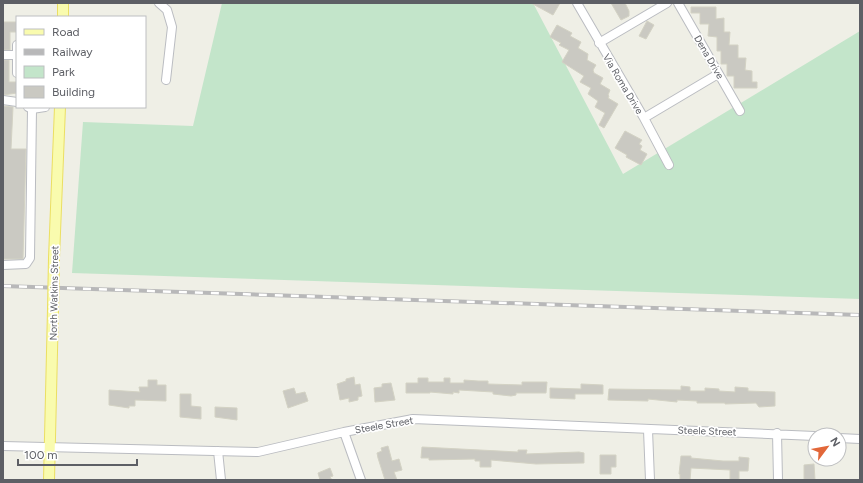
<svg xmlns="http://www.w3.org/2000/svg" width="863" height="483" viewBox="0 0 863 483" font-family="Figtree,sans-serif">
  <rect width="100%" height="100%" fill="#efefe6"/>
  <!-- green -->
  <path fill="#c3e5ca" d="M222 3H533L623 174 860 31V299L72 273 83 122 193 126Z"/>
  <!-- building -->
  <path fill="#cac9c2" stroke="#d3d2c4" d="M531 3H560L553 15Z
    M611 3H625L629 11V16L621 20Z
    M691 7H716V19L724 18V32H730L729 45H738V58H746L745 70 752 71V82H757V88H734V76H727V64H721V51H717V37L708 36 709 24H700V13H691Z
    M647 21 654 25 646 39 639 36Z
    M3 22H17V32H10V50H3Z
    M557 25 572 33 570 36 581 42 578 48 588 54 587 60 596 65 593 70 594 73 603 78 600 84 610 90 608 95 609 96 608 98 618 104 604 128 599 125 605 113 595 107 598 101 588 94 591 88 580 82 584 76 562 62 569 50 559 45 561 43 550 37Z
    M3 60H9V82H17V93L3 95Z
    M3 106 13 107 11 149H26L23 259H3Z
    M625 131 642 140 639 144 642 146 640 150 647 154 641 165 626 157 627 155 615 148Z
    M354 377 355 385 360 384 362 396 358 397V400L349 402V398L340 400 337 384 346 381V379Z
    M418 378H428V382H444V378H450V383H464V380L478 381H488V384L522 385V382H547L546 393H516V395L511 396 493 394V392L459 390V393L453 392V394L430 392V393H406V383H418Z
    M148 380H157V385H166V401L135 400V406H129V408L109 405V390L140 392 139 387H148Z
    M391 383 395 400 375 402 374 388 382 387V384Z
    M581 384 603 385V394H575V399L550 398V388L581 389Z
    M681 386 690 387V391H705V388L719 389V391L735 392V387L748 388V391L775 392V406L759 407 756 403 725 404V403H697V401L677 400V402L648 399V401L608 400 609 389 681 390Z
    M294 388 296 394 305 392 308 401 288 408 283 391Z
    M180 394H191V406L201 407V419L180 417Z
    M215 407 237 408V420L215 417Z
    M388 446 392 461 399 459 402 470 394 472 397 480H385L378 458 377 453 382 451 381 448Z
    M422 447 518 452V450H527L526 454 579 452 584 453V463L536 464 491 460V467H480V461H475V459L429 460V458H421Z
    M600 455H616V467H611V474H600Z
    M681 456H691V458L723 461H739V457L749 458 748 471H739V480H730V470L691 468 690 480H680V474H679Z
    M814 464 815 480H804V465Z
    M330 468 333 476 330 477 332 480H320L318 473Z"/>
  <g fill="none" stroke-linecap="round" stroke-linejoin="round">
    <defs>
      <path id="minor" d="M159 3 167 10 172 27 166 80
        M577 3 644 118 669 165
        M678 3 740 111
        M599 43 667 3
        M17 45V73
        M3 55H16
        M3 100 17 102
        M28 107 32 109 45 107
        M644 118 718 74
        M3 265 26 264 30 258 32 109
        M648 430 650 480
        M344 432 361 480
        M777 433 778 480
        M839 438 860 439
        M3 446 258 452 344 432 413 419 815 436
        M218 451 221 480"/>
      <path id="major" d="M63 17V3
        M54 258 60 107
        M49 480 53 309"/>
    </defs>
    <!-- minor casing -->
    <use href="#minor" stroke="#babcc1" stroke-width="10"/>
    <!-- major casing -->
    <use href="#major" stroke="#ebdf62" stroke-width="12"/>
    <!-- minor -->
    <use href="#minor" stroke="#fff" stroke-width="8"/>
    <!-- major -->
    <use href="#major" stroke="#f9fbae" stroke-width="10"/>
    <defs>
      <path id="rail" d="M3 286 860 315"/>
    </defs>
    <!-- rail casing -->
    <use href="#rail" stroke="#b8b8b9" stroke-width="4"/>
    <!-- rail -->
    <use href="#rail" stroke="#fff" stroke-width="2.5" stroke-dasharray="8" stroke-linecap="butt"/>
    <defs>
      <path id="major-bridge" d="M53 309 54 258"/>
    </defs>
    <!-- major-bridge casing -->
    <use href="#major-bridge" stroke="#ebdf62" stroke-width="12" stroke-linecap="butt"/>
    <!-- major-bridge -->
    <use href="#major-bridge" stroke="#f9fbae" stroke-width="10"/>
  </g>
  <g text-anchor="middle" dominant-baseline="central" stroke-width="3.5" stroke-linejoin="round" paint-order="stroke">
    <!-- street labels -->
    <g font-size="10" fill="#5d5f65" stroke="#fff">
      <text transform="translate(709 57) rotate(60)">Dena Drive</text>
      <text transform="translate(623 84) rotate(59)">Via Roma Drive</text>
      <text transform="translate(54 293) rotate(-89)">North Watkins Street</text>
      <text transform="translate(384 425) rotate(-10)">Steele Street</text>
      <text transform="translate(707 431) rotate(2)">Steele Street</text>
    </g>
  </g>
  <!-- border -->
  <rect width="863" height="483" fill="none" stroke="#5d5f65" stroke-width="8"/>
  <!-- legend -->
  <rect x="16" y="16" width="130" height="92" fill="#ffffff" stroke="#bebfc1"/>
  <rect x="24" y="29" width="20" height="6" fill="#f9fbae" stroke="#bebfc1"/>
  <text x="52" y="36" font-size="12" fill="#5d5f65">Road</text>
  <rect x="24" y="49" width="20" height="6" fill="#b8b8b9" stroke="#bebfc1"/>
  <text x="52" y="56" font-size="12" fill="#5d5f65">Railway</text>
  <rect x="24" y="66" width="20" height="12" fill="#c3e5ca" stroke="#bebfc1"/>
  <text x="52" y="76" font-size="12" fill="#5d5f65">Park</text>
  <rect x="24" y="86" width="20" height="12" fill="#cac9c2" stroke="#bebfc1"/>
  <text x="52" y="96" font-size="12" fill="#5d5f65">Building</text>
  <!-- north arrow -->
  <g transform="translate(827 447) rotate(58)"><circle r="19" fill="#ffffff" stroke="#bebfc1"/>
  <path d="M0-3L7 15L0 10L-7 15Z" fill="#e26739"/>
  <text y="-6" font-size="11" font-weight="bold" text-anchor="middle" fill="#5d5f65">N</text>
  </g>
  <!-- scale -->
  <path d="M18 459v6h119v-6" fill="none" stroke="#5d5f65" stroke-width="2"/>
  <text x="24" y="459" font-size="12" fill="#5d5f65" stroke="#ffffff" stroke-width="3" paint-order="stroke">100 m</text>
</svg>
